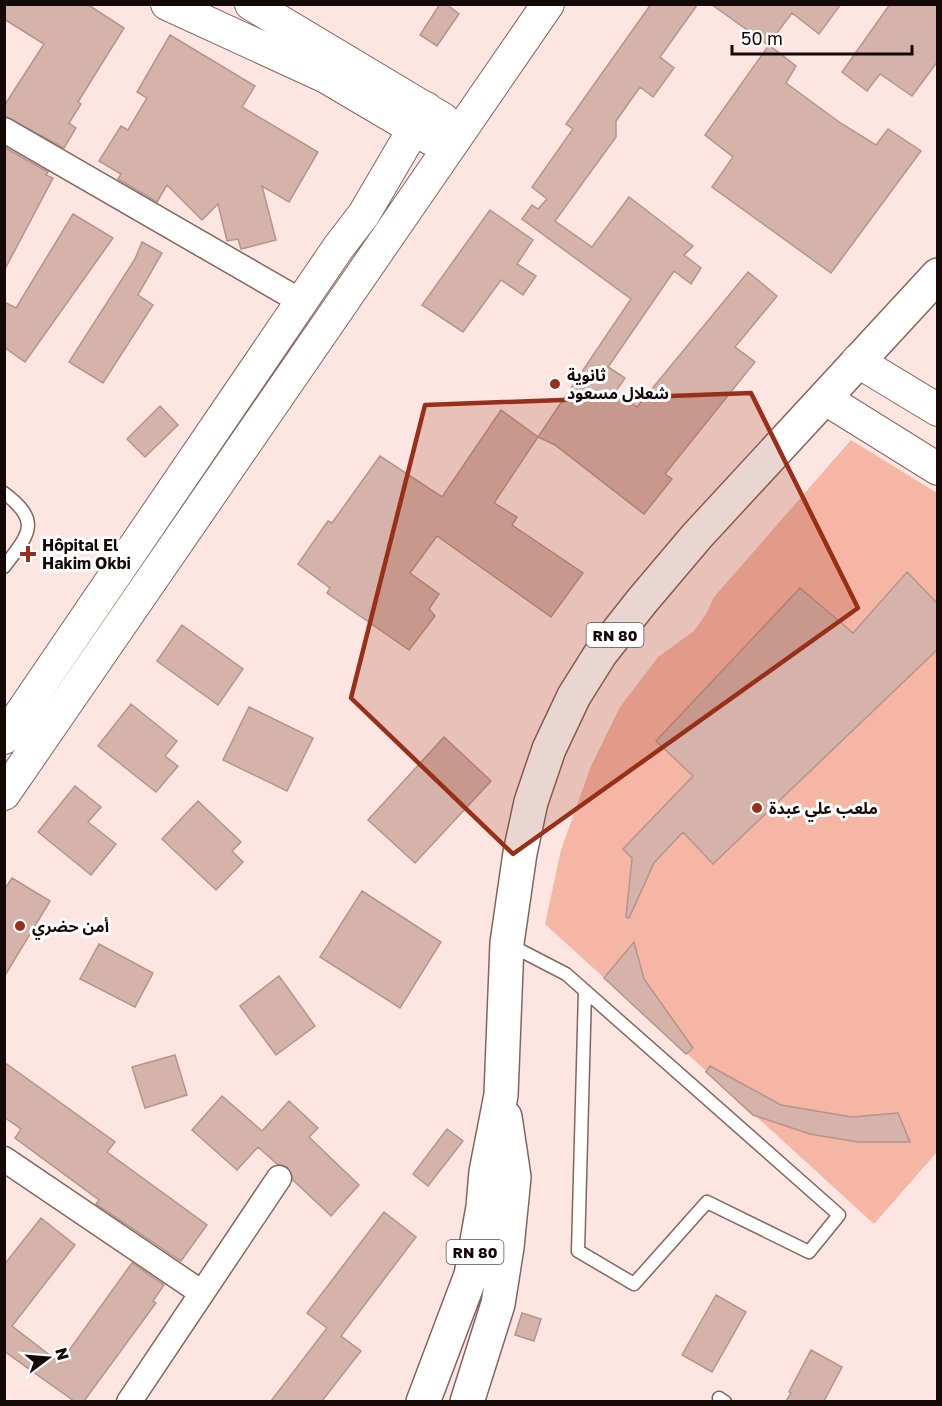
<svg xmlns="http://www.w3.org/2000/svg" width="942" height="1406" viewBox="0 0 942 1406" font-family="'Golos Text','Noto Sans Arabic',sans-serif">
  <rect width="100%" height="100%" fill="#fde6e1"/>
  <!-- green -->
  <path fill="#f6b6a6" d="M851 440 937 493V1152L874 1224 545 924 561 850 591 766 620 707 658 657 694 631 706 614 714 597Z"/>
  <!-- building -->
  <path fill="#d5b2aa" stroke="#b5948b" stroke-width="1.5" d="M4 4H87L124 28 78 102 81 104 69 123 76 128 64 148 4 116V106L44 44 4 19Z
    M440 4H446L459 14 437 46 420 35Z
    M651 4H698L660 57 674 68 653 97 640 87 616 121V137L555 221 592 247 629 197 693 246 684 255 701 268 691 284 674 271 608 367 625 378 616 391 637 407 748 272 777 296 735 347 755 362 665 474 672 479 644 514 555 445 538 437 631 299 522 219 532 205 538 209 547 199 532 187 573 129 566 124Z
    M711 4H841L819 34 792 13 768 45Z
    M890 4H938V61L912 96 880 74 867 91 842 72Z
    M170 35 255 86 242 107 318 152 289 202 262 186 276 240 241 249 238 239 227 241 218 204 202 220 167 185 157 202 118 179 121 174 99 161 121 126 128 130 147 98 137 92Z
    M769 45 796 66 786 83 842 124 876 145 888 129 921 151 831 273 712 187 733 157 705 135Z
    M4 147 48 172 46 175 53 178 4 271Z
    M490 210 533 240 517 264 536 276 523 295 501 280 463 332 422 305Z
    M73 214 113 238 25 362 4 347V302L16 308Z
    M142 242 162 253 138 295 153 305 103 383 69 362 135 259Z
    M160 406 178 425 145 457 127 439Z
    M501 410 538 437 494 503 517 517 512 525 583 573 551 617 437 536 410 573 439 594 429 609 435 616 409 650 327 593 330 588 298 564 328 521 332 523 380 456 442 497Z
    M907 572 938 604V649L713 864 683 832 654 863 629 918 626 917 632 858 623 849 693 776 656 741 800 588 853 633Z
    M182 625 243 669 218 705 157 661Z
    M131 704 177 741 165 756 178 766 156 792 98 746Z
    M249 707 313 738 287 791 223 760Z
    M444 737 491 781 415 863 368 820Z
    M75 786 101 807 88 822 116 844 91 875 38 832Z
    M198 801 241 842 232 851 243 862 216 890 162 839Z
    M12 878 50 901 4 977V890Z
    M362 891 441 942 400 1008 320 957Z
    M634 942 644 979 693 1048 686 1054 604 978Z
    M99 944 153 973 135 1007 80 979Z
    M279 976 315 1026 276 1055 240 1006Z
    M175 1055 187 1095 145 1108 132 1067Z
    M4 1062 115 1142 107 1152 207 1225 181 1261 96 1204 99 1200 15 1138 21 1129 4 1117Z
    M710 1066 781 1105 852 1117 898 1113 910 1142H858L810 1134 753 1115 706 1072Z
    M222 1096 262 1131 289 1101 318 1128 309 1137 359 1185 331 1216 293 1180 287 1167 277 1164 258 1147 237 1170 192 1130Z
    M447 1129 463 1141 428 1186 413 1174Z
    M384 1212 416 1237 341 1336 361 1351 322 1401H271L327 1328 307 1313Z
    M41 1218 75 1245 12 1326 60 1363 132 1263 164 1285 153 1301 156 1303 84 1401H74L4 1351V1265Z
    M716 1295 746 1312 712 1372 682 1355Z
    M522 1313 541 1319 534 1341 515 1335Z
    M811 1350 842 1367 824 1401H786L791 1393 789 1392Z"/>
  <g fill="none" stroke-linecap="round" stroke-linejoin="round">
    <defs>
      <path id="service" d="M4 493C43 522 28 535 4 567
        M510 945 566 974 839 1215 809 1252 707 1202 634 1284 578 1251 585 991
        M719 1398 725 1402"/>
      <path id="minor" d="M4 130 302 302
        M4 1159 202 1293
        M129 1402 279 1178"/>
      <path id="tertiary" d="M167 4 326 77 431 139
        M251 4 443 119
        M857 361 938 410
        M824 398 938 469
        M4 738 338 248 364 214 426 108
        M4 794 548 4"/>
      <path id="primary" d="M423 1402 471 1275 483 1207 486 1172 501 1095 507 943 520 853 531 802 549 749 574 696 601 653 642 601 697 536 938 275
        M467 1402 498 1304 507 1247 514 1177 505 1117"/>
    </defs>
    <!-- service casing -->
    <use href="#service" stroke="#84655d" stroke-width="15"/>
    <!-- minor casing -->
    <use href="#minor" stroke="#84655d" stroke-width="27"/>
    <!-- tertiary casing -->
    <use href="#tertiary" stroke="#84655d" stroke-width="34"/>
    <!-- primary casing -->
    <use href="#primary" stroke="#84655d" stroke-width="36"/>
    <!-- service -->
    <use href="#service" stroke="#fff" stroke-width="12"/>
    <!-- minor -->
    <use href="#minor" stroke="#fff" stroke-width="24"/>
    <!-- tertiary -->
    <use href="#tertiary" stroke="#fff" stroke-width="32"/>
    <!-- primary -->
    <use href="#primary" stroke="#fff" stroke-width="33"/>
  </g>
  <!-- marked area -->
  <path fill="#983019" fill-opacity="0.2" stroke="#983019" stroke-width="4.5" stroke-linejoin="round" d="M751 393 858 608 513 854 351 698 425 405Z"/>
  <!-- markers -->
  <g fill="#983019" stroke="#fff" stroke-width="2">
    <circle cx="555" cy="384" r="6"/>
    <path d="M25 545h6v6h6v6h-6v6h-6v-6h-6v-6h6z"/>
    <circle cx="757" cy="808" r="6"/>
    <circle cx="20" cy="926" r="6"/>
  </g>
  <g text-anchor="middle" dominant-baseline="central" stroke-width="6" stroke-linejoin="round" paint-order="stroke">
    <!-- shield labels -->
    <g fill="#fff" stroke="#5b5351" stroke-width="1.5">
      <rect x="586.5" y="623" width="57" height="24" rx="4.5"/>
      <rect x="446.5" y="1240" width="57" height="24" rx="4.5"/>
    </g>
    <g font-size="15" font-weight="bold" fill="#150907">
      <text x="615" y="635">RN 80</text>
      <text x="475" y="1252">RN 80</text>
    </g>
    <!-- poi labels -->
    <g font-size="16" font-weight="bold" fill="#150907" stroke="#fff" text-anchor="start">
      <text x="567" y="375">ثانوية<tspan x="567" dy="18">شعلال مسعود</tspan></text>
      <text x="42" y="545">Hôpital El<tspan x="42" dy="18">Hakim Okbi</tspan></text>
      <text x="769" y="808">ملعب علي عبدة</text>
      <text x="32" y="926">أمن حضري</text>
    </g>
  </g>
  <!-- border -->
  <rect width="942" height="1406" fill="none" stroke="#150907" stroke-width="12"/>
  <!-- north arrow -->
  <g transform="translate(48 1358) rotate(74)" stroke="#ffffff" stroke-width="4.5" paint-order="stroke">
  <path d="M0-4.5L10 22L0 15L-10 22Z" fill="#150907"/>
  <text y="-9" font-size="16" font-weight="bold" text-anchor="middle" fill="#150907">N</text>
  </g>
  <!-- scale -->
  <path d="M732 45v9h180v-9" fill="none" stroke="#150907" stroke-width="3"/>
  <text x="741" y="45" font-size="18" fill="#150907" stroke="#ffffff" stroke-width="4.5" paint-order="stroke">50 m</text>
</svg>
